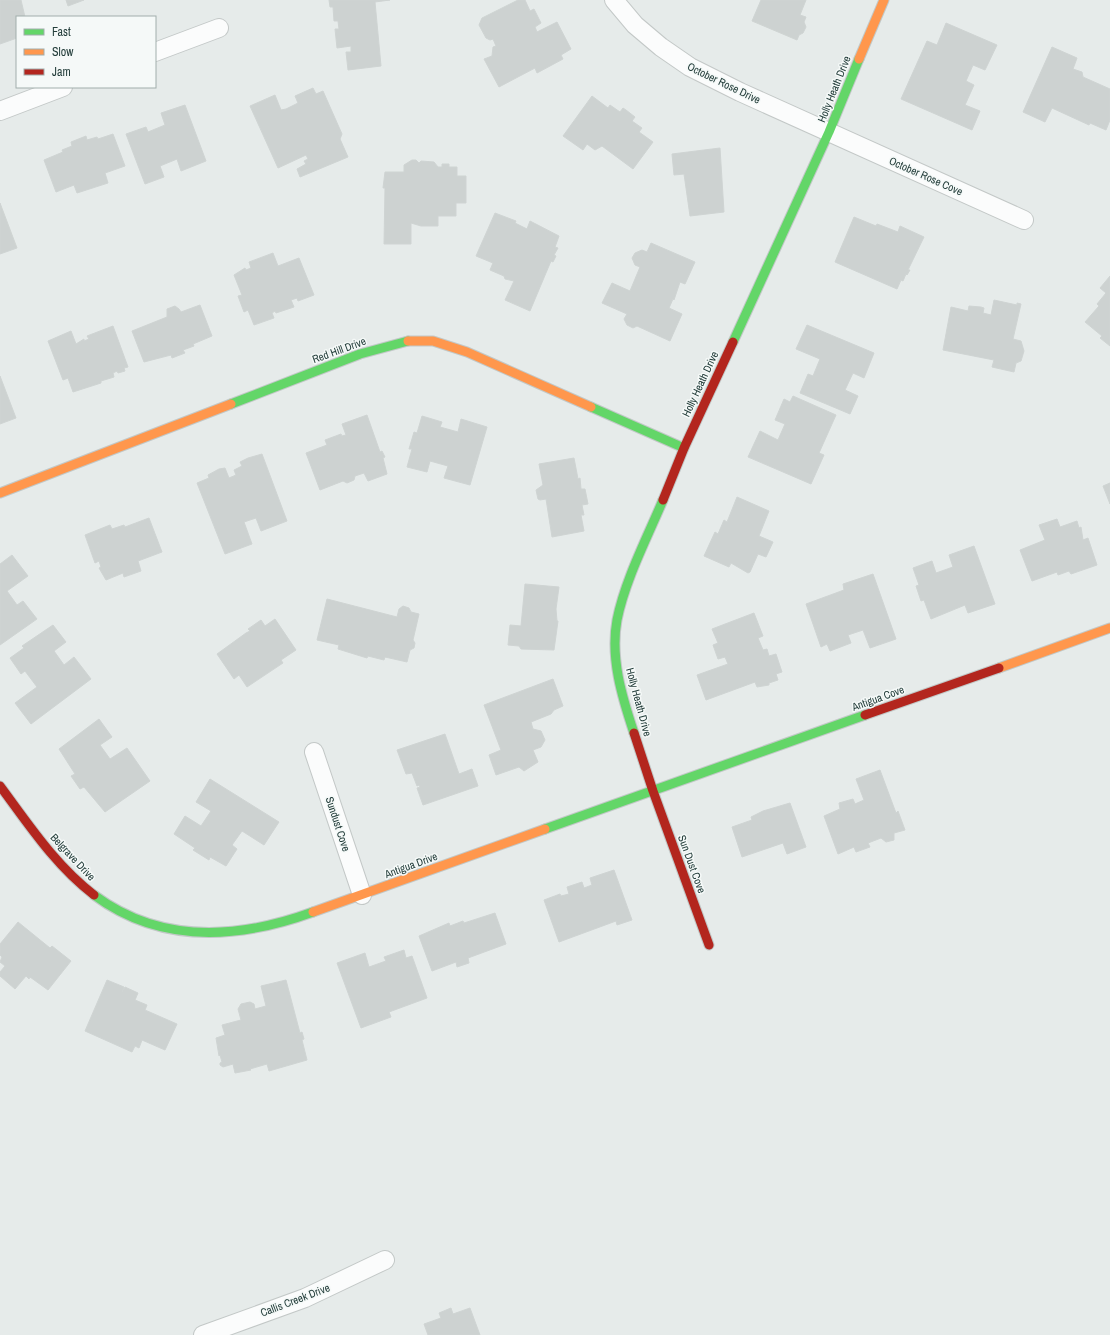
<svg xmlns="http://www.w3.org/2000/svg" width="1110" height="1335" viewBox="0 0 1110 1335" font-family="'Archivo Narrow',sans-serif">
  <rect width="100%" height="100%" fill="#e6ebea"/>
  <!-- building -->
  <path fill="#cdd2d1" stroke="#cfd4d3" d="M0 0H21L25 17H17V38L0 44Z
    M66 0H84L68 6Z
    M329 0H390L375 2 381 66 348 70 346 52H351V46L337 48 335 29H339L338 21H334L333 7H330Z
    M518 0H525L530 11 534 9 541 23 535 27 537 32 557 22 571 49 561 55 563 59 537 73 535 68 499 87 484 59 492 56 493 47 496 46 493 39 490 40 486 38 479 25 482 18Z
    M761 0H806L800 15 806 17 804 22 806 27 803 33 799 35 797 40 752 21Z
    M946 23 997 45 985 70 973 65 966 81 974 85 965 105 980 111 972 130 901 99 927 41 937 45Z
    M1052 47 1077 58 1073 69 1082 72 1083 77 1110 89V120L1106 130 1090 123 1089 125 1052 108 1045 122 1023 112Z
    M313 88 316 94 323 91 342 134 340 139 348 157 300 177 297 169 306 164 304 161 308 159 306 155 278 168 250 106 275 95 281 110 286 109 298 103 295 96Z
    M592 96 608 108 610 105 620 112 623 108 626 110 635 117 632 121 642 128 639 132 653 142 633 169 602 146 595 150 587 144 583 150 563 136Z
    M185 105 206 161 181 171 177 159 160 166 164 177 145 184 126 134 146 127 148 132 165 125 161 113Z
    M113 134 125 166 105 173 108 183 77 193 74 185 56 192 44 160 63 152 62 150 72 146 71 142 86 136 87 140 97 137 98 139Z
    M720 148 724 212 690 216 684 174 674 175 672 154Z
    M412 160H416L419 163 421 161 434 162 438 167H442V164H449V167H457V176H466V203H456V216H438V226H421L411 223V244H384L385 188H383L385 172H404V165Z
    M0 203 17 248 0 254Z
    M495 213 516 221 515 223 527 229 530 221 559 236 555 247 558 248 554 255 556 256 553 262 551 261 530 311 505 300 514 281 505 279 504 276 490 270 493 263 476 256Z
    M854 217 876 226 877 224 898 232 900 226 924 237 908 270H910L907 275 906 274 903 281 901 280 897 289 835 262Z
    M651 243 695 262 685 284 680 282 674 300 673 299 669 308 682 314 670 341 637 326 633 328 627 325 624 319 627 314 602 303 612 283 630 291 640 267 635 265 632 258 635 253 642 250 647 252Z
    M273 253 278 266 299 258 314 295 298 301 297 298 291 300 294 307 276 313 275 311 272 313 274 318 254 325 248 310 244 312 238 296 242 295 234 275 245 268 246 270 251 268 249 262Z
    M1110 276V346L1100 338 1102 336 1085 322 1099 306 1097 304 1106 293 1100 288Z
    M994 300 1017 305V303L1021 304 1013 339 1021 341 1024 351 1021 361 1016 363 1014 372 992 367 994 360 943 350 951 307 968 311 969 306 981 307 984 308 983 313 991 315Z
    M200 305 212 336 193 344 194 346 183 350 185 353 172 358 171 355 144 362 132 331 167 317V309L175 306 179 309 181 312Z
    M807 325 874 353 864 378 853 373 845 390 858 396 850 414 800 393 808 374 813 376 820 359 796 349Z
    M113 326 128 367 124 368 125 371 118 373 117 371 113 373 114 377 101 381V383L73 392 68 378 63 380 48 341 71 331 76 344 84 339V341L89 339 87 336Z
    M0 376 16 418 0 424Z
    M793 396 836 415 819 453 824 455 811 484 748 457 760 431 778 440 785 424 775 420 784 399 790 402Z
    M367 415 380 452 382 451 385 457 383 458 387 474 368 481 364 473 355 476 354 480 347 483 343 481 320 490 306 453 327 445 325 440 341 434 342 436 346 435 342 424Z
    M422 416 442 422 440 427 458 432 461 419 487 427 470 485 444 478 448 466 430 461 427 472 407 467 412 449H409L414 432 417 433Z
    M262 454 287 521 261 531 256 518 244 522 252 544 225 554 197 483 209 478 208 475 219 469 225 468 229 478 236 475 234 470 242 466 240 462 248 458Z
    M574 458 578 479 580 478 581 489H585L588 504 582 505 584 515H581L584 531 552 537 546 499 540 500 538 499 536 490 543 485 539 464Z
    M1110 483V504L1103 486Z
    M737 497 769 511 759 536 773 542 766 557 758 554 750 572 748 573 731 563 729 567 704 556 715 532 718 534 724 520 727 522Z
    M149 518 162 552 138 561 141 571 124 577 123 573 106 580 99 568 101 567 99 561 95 563 85 535 110 525 112 529 124 525 125 527Z
    M1057 519 1060 527 1077 521 1079 528 1081 527 1083 540 1088 538 1097 565 1071 574 1069 571 1058 575 1057 572 1032 581 1020 550 1045 540 1039 525Z
    M974 546 995 604 968 613 965 605 931 619 924 600 921 601 916 586 919 585 913 568 932 561 936 573 953 567 949 555Z
    M12 555 28 576 7 591 17 605 23 601 37 619 0 645V564Z
    M873 574 896 639 870 648 863 630 848 635 851 643 830 651 827 644 821 647 806 604 844 590 843 584Z
    M525 584 559 587 556 609 557 621H558L554 650 521 649 519 646 508 645 510 625 521 626Z
    M327 599 397 617 399 609 403 606 409 608 411 612 419 614 413 640 415 643 414 648 410 650 407 662 385 657 384 660 368 656 367 658 338 649 339 645 317 640Z
    M754 613 763 636 758 638 763 650 767 649 769 656 776 654 782 672 776 674 778 680 769 683V685L757 687 755 682 706 700 697 675 728 664 725 657 718 659 713 645 718 643 712 629Z
    M275 619 296 650 281 660 283 663 247 687 239 675 234 679 217 654 246 633 250 631 248 629 261 620 265 626Z
    M53 625 66 642 54 651 64 665 74 657 91 679 31 724 15 703 37 687 25 671 21 674 10 658 24 648 22 646Z
    M553 679 563 706 554 710 551 714 531 722 533 729 541 731 545 740 541 747 533 750 538 762 524 771 519 767 496 775 489 755 501 750 484 705Z
    M99 719 112 737 100 745 110 759 127 748 150 781 105 812 84 787 80 789 71 776 75 774 59 749Z
    M445 734 459 774 472 769 478 786 423 805 417 788 420 787 419 785 417 786 412 773 406 774 397 750Z
    M880 770 896 813 898 811 905 830 894 833V840L886 842 881 838 868 843 870 847 856 852 854 847 838 854 824 816 840 809 839 803 853 799 855 804 864 800 856 779Z
    M210 779 279 822 264 845 242 831 232 845 237 849 226 866 210 857 209 860 193 850 195 848 174 834 185 816 201 826 211 811 196 802Z
    M790 803 806 847 787 854 783 843 742 857 732 827 752 820 751 817 763 811Z
    M614 870 632 920 617 925 616 921 559 942 544 900 560 894 561 896 569 894 567 887 582 882 584 888 592 885 590 878Z
    M495 913 506 944 468 958 469 963 457 967 456 962 432 971 419 936 449 923 450 926 463 921 464 923Z
    M18 922 50 948 52 946 71 961 48 990 30 977 29 979 26 976 15 989 0 976V972L5 966 0 962 2 957 0 955V944Z
    M404 950 406 958 412 956 427 998 389 1012 391 1017 361 1028 337 963 365 953 369 967 386 961 384 957Z
    M107 980 124 987 122 992 125 987 138 993 135 1000 147 1005 145 1010 177 1024 165 1050 142 1040 139 1048 135 1046 132 1052 85 1031Z
    M286 980 300 1033 302 1032 304 1039 302 1040 307 1060 269 1071 267 1064 250 1069 251 1070 235 1073 233 1064 223 1067 220 1065V1063L222 1062 220 1055 219 1056 216 1038 225 1035 222 1025 241 1020 238 1009 241 1004 250 1002 254 1004 255 1009 266 1006 261 986Z
    M451 1308 453 1314 470 1308 480 1335H428L424 1324 441 1318 439 1313Z"/>
  <g fill="none" stroke-linecap="round" stroke-linejoin="round">
    <defs>
      <path id="street" d="M614 0 635 25 661 47 690 67 740 92 1024 220
        M155 52 219 28
        M0 111 63 87
        M314 752 362 895
        M203 1335 305 1298 385 1260"/>
      <path id="fast" d="M733 342 829 132 859 59
        M231 404 360 354 408 341
        M591 407 684 448
        M634 733C622 697 610 658 617 620 625 580 647 538 663 500
        M545 829 865 715
        M94 895C161 945 239 939 313 912"/>
      <path id="slow" d="M859 59 884 0
        M408 341H433L467 352 591 407
        M0 493 231 404
        M999 668 1110 628
        M313 912 545 829"/>
      <path id="jam" d="M663 500 684 448 733 342
        M865 715 999 668
        M634 733 653 791 709 945
        M0 786C29 825 55 865 94 895"/>
    </defs>
    <!-- street casing -->
    <use href="#street" stroke="#c3c8c7" stroke-width="20"/>
    <!-- fast casing -->
    <use href="#fast" stroke="#c2c8c7" stroke-width="11"/>
    <!-- slow casing -->
    <use href="#slow" stroke="#c2c8c7" stroke-width="11"/>
    <!-- jam casing -->
    <use href="#jam" stroke="#c2c8c7" stroke-width="11"/>
    <!-- street -->
    <use href="#street" stroke="#fbfcfc" stroke-width="18"/>
    <!-- fast -->
    <use href="#fast" stroke="#63d668" stroke-width="9"/>
    <!-- slow -->
    <use href="#slow" stroke="#ff974d" stroke-width="9"/>
    <!-- jam -->
    <use href="#jam" stroke="#b3261e" stroke-width="9"/>
  </g>
  <g text-anchor="middle" dominant-baseline="central" stroke-width="3" stroke-linejoin="round" paint-order="stroke">
    <!-- street labels -->
    <g font-size="11" fill="#243e3b" stroke="#f5f9f8">
      <text transform="translate(724 83) rotate(26)">October Rose Drive</text>
      <text transform="translate(834 89) rotate(-68)">Holly Heath Drive</text>
      <text transform="translate(926 176) rotate(24)">October Rose Cove</text>
      <text transform="translate(339 350) rotate(-20)">Red Hill Drive</text>
      <text transform="translate(700 384) rotate(-65)">Holly Heath Drive</text>
      <text transform="translate(878 698) rotate(-20)">Antigua Cove</text>
      <text transform="translate(639 702) rotate(75)">Holly Heath Drive</text>
      <text transform="translate(338 824) rotate(72)">Sundust Cove</text>
      <text transform="translate(73 857) rotate(47)">Belgrave Drive</text>
      <text transform="translate(692 864) rotate(70)">Sun Dust Cove</text>
      <text transform="translate(411 865) rotate(-20)">Antigua Drive</text>
      <text transform="translate(295 1300) rotate(-21)">Callis Creek Drive</text>
    </g>
  </g>
  <!-- legend -->
  <rect x="16" y="16" width="140" height="72" fill="#f5f9f8" stroke="#a1aeac"/>
  <rect x="24" y="29" width="20" height="6" fill="#63d668" stroke="#a1aeac"/>
  <text x="52" y="36" font-size="12" fill="#243e3b">Fast</text>
  <rect x="24" y="49" width="20" height="6" fill="#ff974d" stroke="#a1aeac"/>
  <text x="52" y="56" font-size="12" fill="#243e3b">Slow</text>
  <rect x="24" y="69" width="20" height="6" fill="#b3261e" stroke="#a1aeac"/>
  <text x="52" y="76" font-size="12" fill="#243e3b">Jam</text>
</svg>
